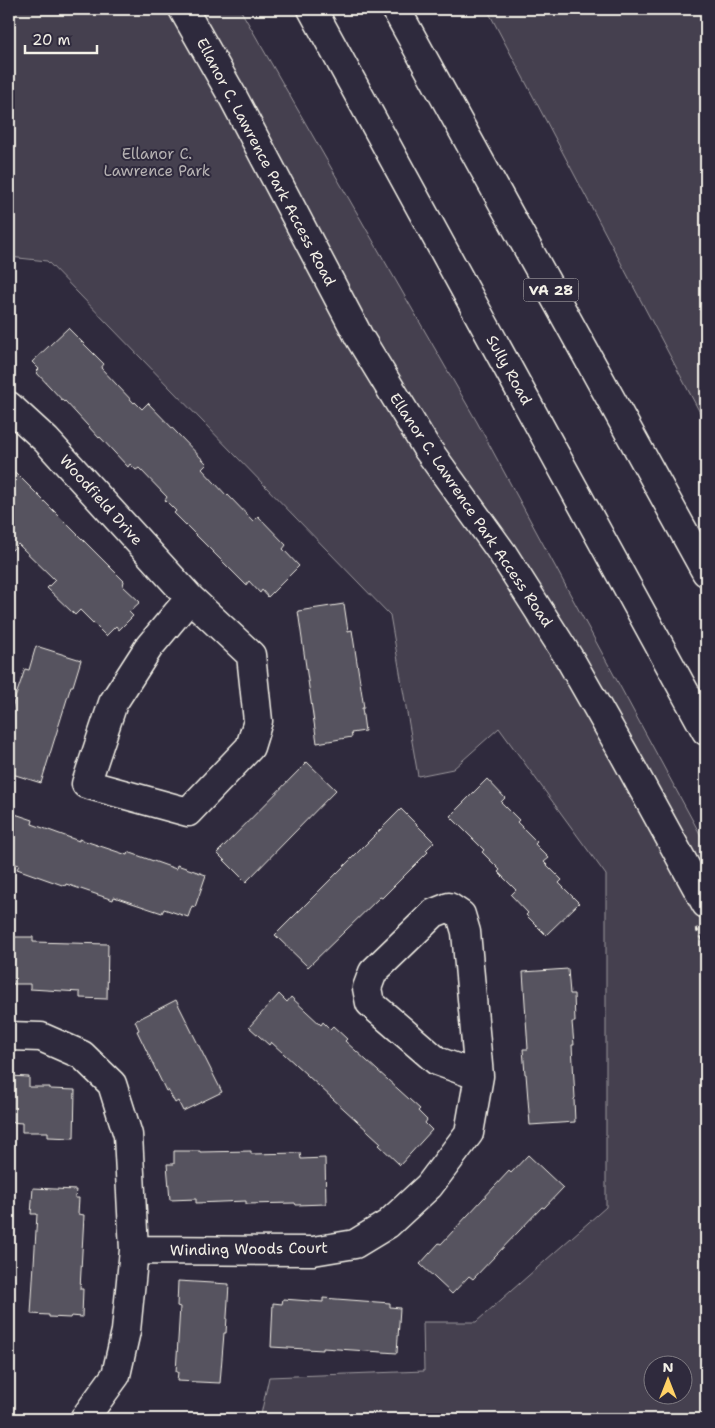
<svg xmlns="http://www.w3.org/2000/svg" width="715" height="1428" viewBox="0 0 715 1428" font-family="'Shantell Sans',sans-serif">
  <rect width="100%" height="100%" fill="#2f2a3d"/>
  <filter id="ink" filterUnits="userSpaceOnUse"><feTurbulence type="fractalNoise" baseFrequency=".02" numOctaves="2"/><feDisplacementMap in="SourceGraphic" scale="10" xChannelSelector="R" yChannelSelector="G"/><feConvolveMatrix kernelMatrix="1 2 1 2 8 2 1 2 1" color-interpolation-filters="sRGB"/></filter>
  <g filter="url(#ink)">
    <!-- green -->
    <path fill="#454050" stroke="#9c989c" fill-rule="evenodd" d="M9 9H240L477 422 706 845V1419H260L269 1377 424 1371 423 1322H476L606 1207V875L499 728 453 769 418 776 390 615 47 261 9 257ZM652 1366H682V1396H652Z
      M487 9H706V424Z"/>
    <!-- building -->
    <path fill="#56525f" stroke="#f4f1e8" d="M68 328 104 364 101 368 134 403 135 402 142 409 148 403 207 464 202 469 227 496 228 495 253 521 258 516 286 545 283 549 299 566 268 597 262 590 260 593 249 581 246 585 174 513 176 511 165 500 167 497 139 468 136 470 130 464 128 467 100 437 99 438 65 401 64 402 36 372 39 369 32 362Z
      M9 466 124 581 123 586 140 602 129 612 133 616 119 630 116 626 106 636 80 610 75 615 47 588 55 580 18 544 9 553Z
      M344 604 348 631 352 630 364 708H362L365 731 351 733 352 737 317 743 298 611Z
      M36 646 81 660 73 686H71L41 783 9 773V716L25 669 29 670Z
      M307 762 336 790 246 882 217 853Z
      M487 779 505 798 501 802 519 820 517 822 537 842 535 844 549 858 544 862 562 880 559 883 579 903 546 935 526 915 528 913 511 895 516 890 498 872 500 870 482 852 484 850 450 816Z
      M401 809 434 842 426 850 428 852 382 898 380 897 308 967 275 935Z
      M9 812 33 820 32 824 79 841V839L127 855 128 852 176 869 177 865 206 875 195 907 192 906 188 917 164 909 162 913 114 897 113 900 66 884 65 886 17 869 19 865 9 862Z
      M9 937H33V942L108 944 107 999 80 998V992L30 989V984H9Z
      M568 969 570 994H574L575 1022H572L574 1045H572L575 1098 574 1099 575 1122 530 1125 526 1074H525L523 1049H528L523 972Z
      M279 994 287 1002 291 997 321 1025 323 1022 330 1029 333 1026 347 1039 345 1041 420 1109 418 1111 427 1120 425 1123 432 1130 400 1165 379 1145 381 1143 271 1042 269 1045 249 1027Z
      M176 1000 222 1092 183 1111 178 1101 175 1103 168 1090 166 1091 137 1031 139 1030 135 1021Z
      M9 1076 29 1077V1087H50V1089L75 1090 74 1138 48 1137V1132H22V1123L9 1122Z
      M174 1151H200V1152L251 1151V1154L300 1153 301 1159 325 1158 326 1204 296 1205 295 1203 246 1204V1201L196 1203V1199L170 1200 167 1164H174Z
      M528 1155 563 1188 544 1208 542 1207 473 1279 469 1276 452 1294 420 1264 439 1243 441 1244 509 1171 511 1173Z
      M33 1188 76 1190 75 1198H79L78 1214 84 1215 80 1289H83L82 1317 71 1316 70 1318 49 1317V1315L31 1314 37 1214H31Z
      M178 1281 229 1284 226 1333H224L220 1383 177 1381 178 1372H176L180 1307 177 1306Z
      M323 1298 390 1303V1307L400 1308 397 1353 323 1348V1350L271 1347 273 1303 282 1304 283 1299 323 1302Z"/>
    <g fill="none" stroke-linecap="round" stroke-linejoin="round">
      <defs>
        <path id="minor" d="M183 9 233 97 359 337 426 447 503 554 571 661 624 754 706 904
          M9 406 46 440 190 598 251 655 258 721 250 747 188 812 86 784 113 703 149 647 190 598
          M449 907 461 915 466 932 479 1076 437 1061 370 1003 367 988 373 972 434 913Z
          M9 1036 41 1037 82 1055 112 1084 128 1135 134 1250 126 1331 116 1375 84 1419
          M134 1250 313 1251 355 1244 388 1224 429 1186 469 1133 479 1076"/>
        <path id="highway" d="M312 9 706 731
          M396 9 706 572"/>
      </defs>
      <!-- minor casing -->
      <use href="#minor" stroke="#f4f1e8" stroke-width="31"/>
      <!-- highway casing -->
      <use href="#highway" stroke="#f4f1e8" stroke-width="31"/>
      <!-- path -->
      <path stroke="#f4f1e8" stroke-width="3" stroke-dasharray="5 4" stroke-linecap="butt" d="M696 928 706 948"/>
      <!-- minor -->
      <use href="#minor" stroke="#2f2a3d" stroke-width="28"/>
      <!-- highway -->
      <use href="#highway" stroke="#2f2a3d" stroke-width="28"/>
    </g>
  </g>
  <g text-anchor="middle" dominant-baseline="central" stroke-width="4" stroke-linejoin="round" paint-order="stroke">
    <!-- shield labels -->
    <rect fill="#2f2a3d" stroke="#b9b5b5" stroke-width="1" x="523.5" y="278.5" width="55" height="23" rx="4"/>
    <g font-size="14" font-weight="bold" fill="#f4f1e8">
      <text x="551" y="290">VA 28</text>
    </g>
    <!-- park labels -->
    <g font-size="15" fill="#b7b3b3" stroke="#2f2a3d">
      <text x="157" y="154">Ellanor C.<tspan x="157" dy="17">Lawrence Park</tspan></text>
    </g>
    <!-- street labels -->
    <g font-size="15" fill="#f4f1e8" stroke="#2f2a3d">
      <text transform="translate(266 162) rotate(62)">Ellanor C. Lawrence Park Access Road</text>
      <text transform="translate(509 370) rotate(61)">Sully Road</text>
      <text transform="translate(101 500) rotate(48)">Woodfield Drive</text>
      <text transform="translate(471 510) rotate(56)">Ellanor C. Lawrence Park Access Road</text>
      <text transform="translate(249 1249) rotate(-1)">Winding Woods Court</text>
    </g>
  </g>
  <!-- margin -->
  <rect width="715" height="1428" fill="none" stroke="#2f2a3d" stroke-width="30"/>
  <rect x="15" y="15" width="685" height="1398" fill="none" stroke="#f4f1e8" stroke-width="2" filter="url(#ink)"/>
  <!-- north arrow -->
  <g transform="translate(668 1380)"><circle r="24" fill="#2f2a3d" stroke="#7e7a81"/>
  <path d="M0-4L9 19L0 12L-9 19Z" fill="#ffd166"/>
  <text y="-8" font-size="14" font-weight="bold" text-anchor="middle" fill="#f4f1e8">N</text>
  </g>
  <!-- scale -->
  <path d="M25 45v8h72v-8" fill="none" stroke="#f4f1e8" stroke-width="2.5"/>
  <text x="32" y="45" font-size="15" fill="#f4f1e8" stroke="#2f2a3d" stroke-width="4" paint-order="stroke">20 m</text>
</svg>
